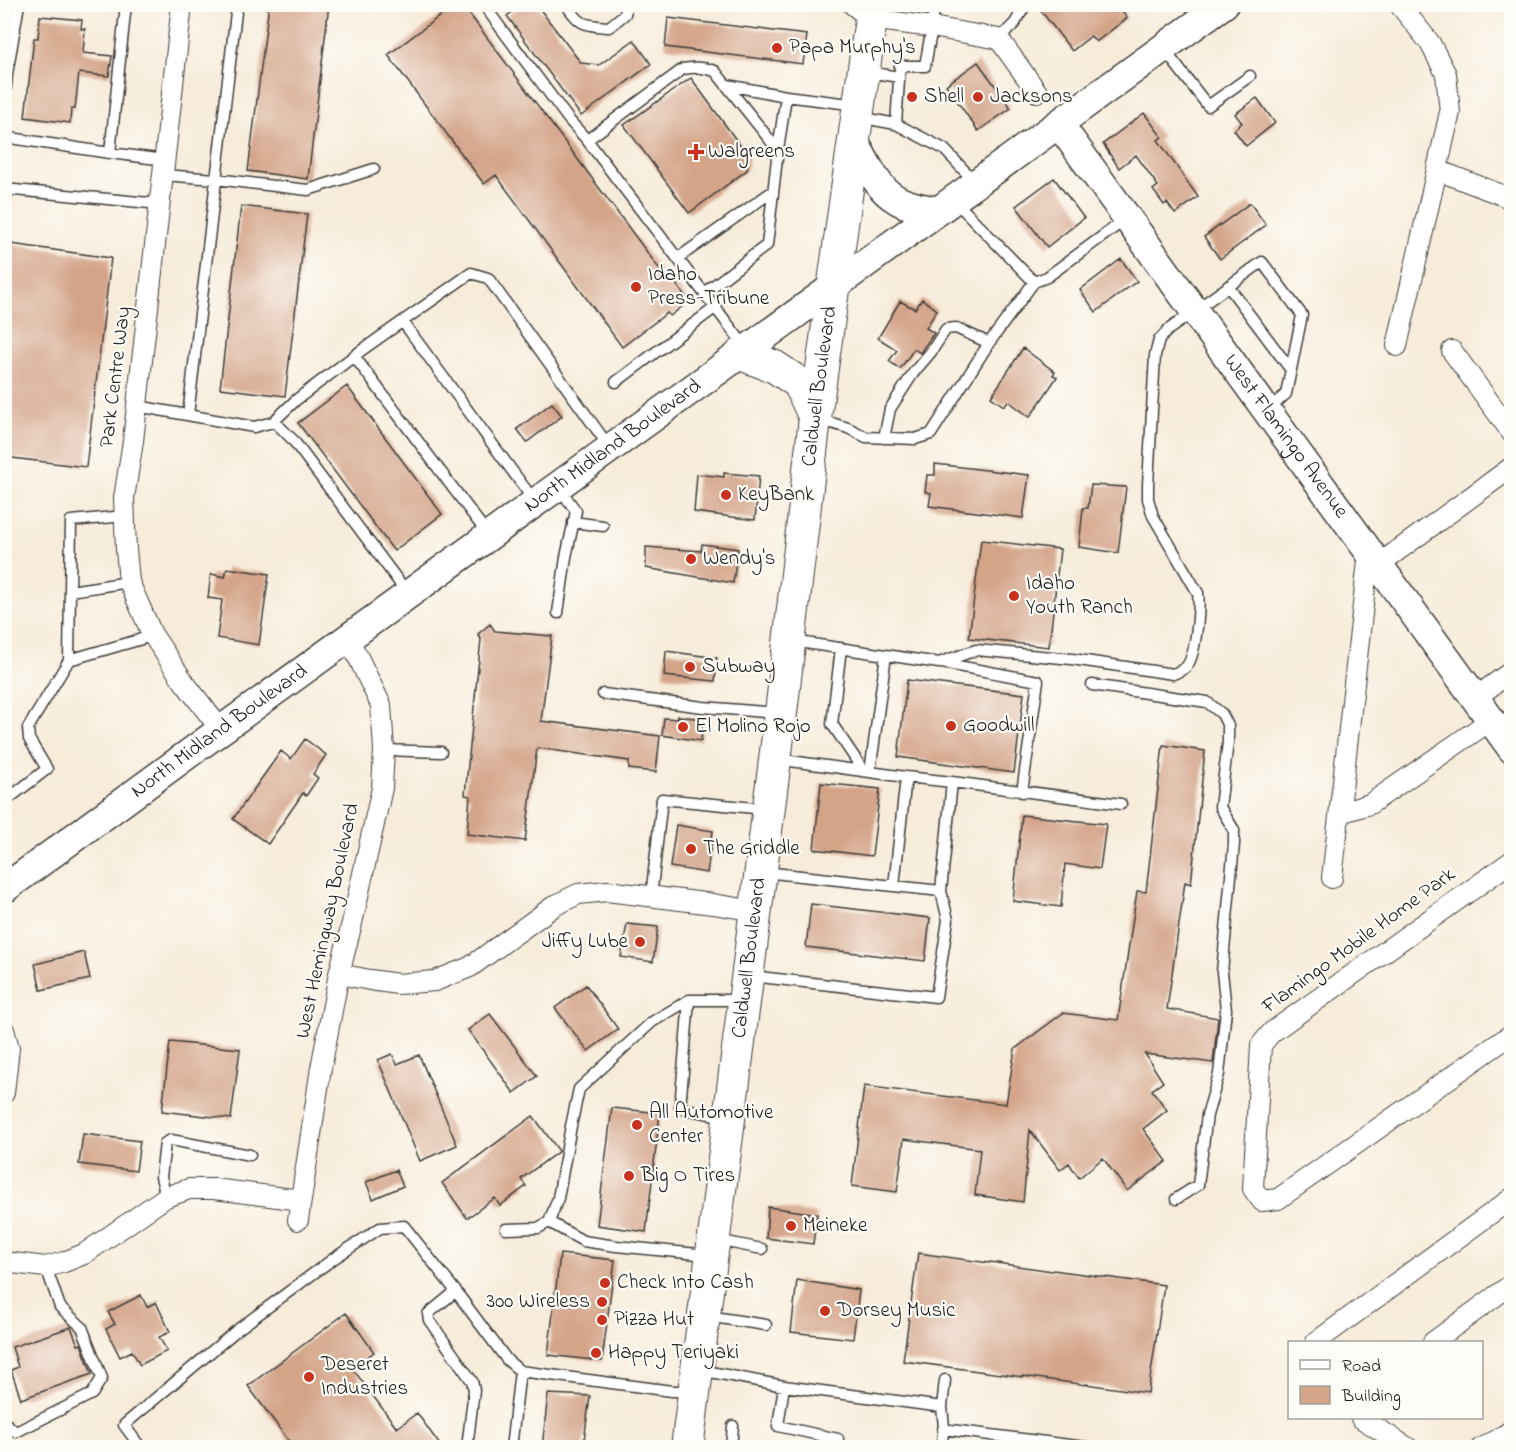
<svg xmlns="http://www.w3.org/2000/svg" width="1516" height="1452" viewBox="0 0 1516 1452" font-family="'Indie Flower',sans-serif">
  <rect width="100%" height="100%" fill="#fdfcf7"/>
  <filter id="ink" filterUnits="userSpaceOnUse"><feTurbulence type="fractalNoise" baseFrequency=".0167" numOctaves="2"/><feDisplacementMap in="SourceGraphic" scale="12" xChannelSelector="R" yChannelSelector="G"/><feConvolveMatrix kernelMatrix="1 2 1 2 8 2 1 2 1" color-interpolation-filters="sRGB"/></filter>
  <filter id="wash" filterUnits="userSpaceOnUse"><feTurbulence type="fractalNoise" baseFrequency=".008" numOctaves="4" result="noise"/><feDisplacementMap in="SourceGraphic" scale="24" xChannelSelector="R" yChannelSelector="G"/><feGaussianBlur stdDeviation="1.35" result="paint"/><feColorMatrix in="noise" values="0 0 0 0 0 0 0 0 0 0 0 0 0 0 0 0 0 1.4 0 .05"/><feComposite in="paint" operator="in"/></filter>
  <g filter="url(#wash)">
    <rect width="100%" height="100%" fill="#f7ecda"/>
    <g id="blocks">
      <!-- building -->
      <path fill="#d4a489" d="M269 4H329L308 179 248 171Z
        M456 4H462L670 283 673 280 689 301 670 316 667 313 622 347 496 175 484 184 388 55Z
        M523 4H536L581 63 599 65 634 40 651 64 581 116 507 16Z
        M1050 4H1118L1127 18 1096 42 1091 36 1072 51 1041 11Z
        M40 16 82 20 81 29H85L83 53 112 56 109 76 79 73 75 109H71L70 123 25 117 34 38H38Z
        M668 18 807 35 803 64 665 47Z
        M978 62 1011 108 978 131 946 85Z
        M691 78 745 152 749 153 747 170 689 213 624 125Z
        M1257 98 1275 123 1246 146 1234 130 1242 123 1235 114Z
        M1144 113 1162 137 1158 140 1198 197 1175 214 1167 203 1164 205 1153 190 1158 186 1136 155 1119 168 1103 144Z
        M1054 178 1084 218 1047 247 1016 206Z
        M1250 203 1266 225 1220 259 1204 237Z
        M241 206 307 214 285 396 220 388Z
        M4 243 111 258 86 467 4 457Z
        M1121 259 1137 281 1096 312 1080 290Z
        M922 299 937 310 926 328 934 333 920 353 914 349 900 369 889 361 897 350 878 338 900 301 915 309Z
        M1023 348 1055 372 1053 375 1057 377 1030 417 1008 401 1004 406 991 397Z
        M347 386 442 514 394 551 298 423Z
        M552 403 562 416 527 442 517 429Z
        M935 464 1029 475 1023 518 929 506 931 493 925 492 927 475H935Z
        M724 473 759 476 755 520 694 512 697 474 724 477Z
        M1091 485 1126 487 1118 553 1079 547 1083 508H1088Z
        M981 540 1060 549 1049 647 969 638Z
        M702 544 738 549 733 583 646 568V547L701 551Z
        M227 568 269 574 259 645 217 638 222 600 208 598 211 574 225 577Z
        M490 624 495 631 552 636 541 721 660 736 656 772 629 769V761L537 748 525 841 467 834 470 796 465 795 481 639 478 634Z
        M666 651 717 658 715 681 664 676Z
        M907 680 1024 694 1014 773 898 757Z
        M678 716 703 719 701 741 662 735 664 718 678 719Z
        M305 739 326 755 313 774 318 778 306 796 303 793 268 844 233 819 281 751 291 759Z
        M1163 745 1205 751 1191 884 1185 882 1167 1009 1218 1018 1213 1063 1145 1054 1163 1082 1152 1090 1167 1110 1143 1129 1167 1161 1127 1191 1103 1158 1079 1178 1069 1163 1060 1170 1030 1130 1023 1202 975 1195 980 1149 904 1139 897 1192 852 1186 864 1086 1006 1104 1015 1049 1063 1013 1118 1020 1137 891 1146 892Z
        M821 783 880 789 872 856 814 849Z
        M1022 815 1106 824 1100 869 1065 864 1061 907 1013 901Z
        M676 825 713 831 707 873 670 867Z
        M811 904 930 918 925 961 806 947Z
        M627 924 658 927 653 962 621 957Z
        M84 952 90 979 41 990 35 964Z
        M586 985 618 1029 588 1051 555 1008Z
        M490 1014 537 1076 514 1093 468 1030Z
        M170 1042 240 1049 231 1119 162 1111Z
        M392 1054 397 1064 419 1055 457 1145 420 1161 378 1060Z
        M612 1108 660 1113 646 1232 597 1225Z
        M533 1116 559 1151 521 1179 526 1186 500 1206 495 1198 467 1218 442 1183Z
        M83 1134 140 1141 136 1171 79 1164Z
        M396 1170 403 1186 373 1199 366 1182Z
        M768 1207 817 1214 813 1244 766 1238Z
        M918 1253 989 1263 990 1262 1052 1271 1053 1270 1164 1285 1148 1393 1086 1384V1385L1023 1376V1377L903 1361Z
        M560 1254 615 1260 602 1361 548 1355Z
        M797 1280 859 1290 853 1339 791 1332Z
        M141 1295 147 1307 156 1302 170 1332 159 1337 167 1351 140 1365 132 1351 120 1357 106 1329 115 1324 108 1312Z
        M346 1313 374 1352 352 1368 397 1428 417 1413 442 1448H294L248 1386Z
        M71 1327 78 1345 81 1344 92 1374 21 1399 11 1370 18 1367 12 1347Z
        M548 1394 590 1396 583 1448H542Z"/>
    </g>
  </g>
  <g filter="url(#ink)">
    <use href="#blocks" fill-opacity="0" stroke="#3d3b38" stroke-width="1.5"/>
    <g fill="none" stroke-linecap="round" stroke-linejoin="round">
      <defs>
        <path id="lane" d="M483 4 569 120 587 140
          M566 4C580 26 585 25 609 27L625 14 627 4
          M999 39 1015 23 1026 4
          M1163 48 1208 106 1250 76
          M867 72 899 77
          M727 85 786 96
          M4 107 7 74 19 4
          M859 117 896 124 900 66H925L932 27 934 4
          M896 124 944 149 976 183
          M4 137 110 153 165 160
          M778 150 786 96 857 105
          M110 153 126 4
          M163 175 216 179 308 190 374 169
          M4 189 160 204
          M954 200 1034 282 1047 277 1126 219
          M678 258 773 191
          M1228 286 1291 370
          M704 293 767 245 778 150 715 71C703 67 695 67 683 69L587 140 704 293 747 349
          M403 322 535 502
          M354 356 489 536
          M616 382 716 307
          M137 406 254 427 273 422 296 400 362 350 471 273 488 278 610 448
          M188 415 237 4
          M818 419 848 428 866 437 915 439 931 434 989 343 1034 282
          M274 421 293 440 408 594
          M884 438 890 409 914 372 931 352 946 329 956 328 989 343
          M558 486 576 511 566 557 558 613
          M125 516 71 521 69 660 152 636
          M573 522 603 526
          M70 591 129 582
          M792 641 939 663 976 650 1072 659 1173 674C1177 672 1183 670 1186 667 1196 657 1200 607 1198 593L1153 516 1148 499V485L1155 355 1159 340 1168 330 1262 262 1302 315 1286 394 1269 409
          M841 648 832 724 863 770
          M942 663 1038 681 1022 792
          M1092 685 1207 702 1222 714 1228 726V742L1220 807 1234 830V844L1222 972 1226 1010 1219 1074 1207 1115 1198 1185 1176 1199
          M603 694 703 707 778 713
          M384 750 441 752
          M870 772 886 655
          M906 777 952 782
          M4 802 47 769 29 739 28 728 69 660
          M764 872 894 886 906 777 776 759
          M894 886 941 891
          M651 897 662 799 765 809
          M751 976 936 997 948 920 941 891 952 782 1121 804
          M689 1000 680 1108 726 1117
          M166 1197 161 1177 165 1143 171 1140 250 1155
          M549 1222 583 1241 616 1246 708 1255
          M506 1229 538 1228 549 1222 558 1198 571 1126 579 1089 652 1022 689 1000H741
          M717 1240 762 1249
          M456 1291 428 1314 429 1320 472 1381 474 1390 467 1448
          M707 1316 766 1325
          M700 1370 784 1386 942 1407
          M520 1371 672 1391H691
          M784 1386 778 1426 838 1439 837 1448
          M4 1422 16 1432 92 1394 102 1378 82 1327 60 1307 46 1267
          M943 1429 1093 1448
          M141 1448 124 1425 237 1330 333 1259 380 1228 404 1226 454 1289 507 1360 520 1371 511 1448
          M731 1448 733 1426
          M941 1448 944 1427 942 1407 945 1380"/>
        <path id="street" d="M182 4 133 441 124 498 126 549 129 582 152 634 184 682 221 730
          M852 4 871 19 932 27 999 39 1037 92
          M1437 170 1512 199
          M1397 346 1450 112 1446 74 1430 43 1399 4
          M1452 351 1512 433
          M1378 565 1512 467
          M1475 698 1512 671
          M1340 813 1370 804 1491 720
          M1512 861 1272 1032 1261 1045 1253 1189 1262 1201 1278 1199 1512 1034
          M1332 878 1369 552
          M339 974 370 980 398 984 435 981 470 967 554 906 578 894 607 891 713 904 756 911
          M4 1030 9 1048 4 1093
          M298 1220 321 1068 339 974 352 923 382 788 384 750 381 705 357 655 347 639
          M4 1262 46 1267 64 1262 84 1254 166 1197 189 1189H214L301 1200
          M1316 1342 1512 1198
          M1433 1342 1512 1284
          M1361 1418 1408 1448
          M1481 1448 1497 1440 1512 1430"/>
        <g id="secondary">
          <path id="s1" d="M1059 124 1512 749"/>
          <path d="M854 141C865 160 876 188 896 199 908 207 924 208 938 211"/>
          <path id="s2" d="M4 889 221 730 1224 4"/>
        </g>
        <g id="primary">
          <path d="M741 354 775 367 799 383 815 418"/>
          <path id="s3" d="M687 1448 781 713 815 418 873 4"/>
        </g>
      </defs>
      <!-- lane casing -->
      <use href="#lane" stroke="#3d3b38" stroke-width="13"/>
      <!-- street casing -->
      <use href="#street" stroke="#3d3b38" stroke-width="22"/>
      <!-- secondary casing -->
      <use href="#secondary" stroke="#3d3b38" stroke-width="31"/>
      <!-- primary casing -->
      <use href="#primary" stroke="#3d3b38" stroke-width="34"/>
      <!-- lane -->
      <use href="#lane" stroke="#fff" stroke-width="10"/>
      <!-- street -->
      <use href="#street" stroke="#fff" stroke-width="20"/>
      <!-- secondary -->
      <use href="#secondary" stroke="#fff" stroke-width="28"/>
      <!-- primary -->
      <use href="#primary" stroke="#fff" stroke-width="32"/>
    </g>
  </g>
  <!-- markers -->
  <g fill="#c8321e" stroke="#fdfcf7" stroke-width="2">
    <circle cx="777" cy="48" r="6"/>
    <circle cx="912" cy="97" r="6"/>
    <circle cx="978" cy="97" r="6"/>
    <path d="M693 143h6v6h6v6h-6v6h-6v-6h-6v-6h6z"/>
    <circle cx="636" cy="287" r="6"/>
    <circle cx="726" cy="495" r="6"/>
    <circle cx="691" cy="559" r="6"/>
    <circle cx="1014" cy="596" r="6"/>
    <circle cx="690" cy="667" r="6"/>
    <circle cx="951" cy="726" r="6"/>
    <circle cx="683" cy="727" r="6"/>
    <circle cx="691" cy="849" r="6"/>
    <circle cx="640" cy="942" r="6"/>
    <circle cx="637" cy="1125" r="6"/>
    <circle cx="629" cy="1176" r="6"/>
    <circle cx="791" cy="1226" r="6"/>
    <circle cx="605" cy="1283" r="6"/>
    <circle cx="602" cy="1302" r="6"/>
    <circle cx="825" cy="1311" r="6"/>
    <circle cx="602" cy="1320" r="6"/>
    <circle cx="596" cy="1353" r="6"/>
    <circle cx="309" cy="1377" r="6"/>
  </g>
  <g text-anchor="middle" dominant-baseline="central" stroke-width="4.5" stroke-linejoin="round" paint-order="stroke">
    <!-- poi labels -->
    <g font-size="21" fill="#1c1c1c" stroke="#fdfcf7" text-anchor="start">
      <text x="789" y="48">Papa Murphy's</text>
      <text x="924" y="97">Shell</text>
      <text x="990" y="97">Jacksons</text>
      <text x="708" y="152">Walgreens</text>
      <text x="648" y="275">Idaho<tspan x="648" dy="24">Press-Tribune</tspan></text>
      <text x="738" y="495">KeyBank</text>
      <text x="703" y="559">Wendy's</text>
      <text x="1026" y="584">Idaho<tspan x="1026" dy="24">Youth Ranch</tspan></text>
      <text x="702" y="667">Subway</text>
      <text x="963" y="726">Goodwill</text>
      <text x="695" y="727">El Molino Rojo</text>
      <text x="703" y="849">The Griddle</text>
      <text x="628" y="942" text-anchor="end">Jiffy Lube</text>
      <text x="649" y="1113">All Automotive<tspan x="649" dy="24">Center</tspan></text>
      <text x="641" y="1176">Big O Tires</text>
      <text x="803" y="1226">Meineke</text>
      <text x="617" y="1283">Check Into Cash</text>
      <text x="590" y="1302" text-anchor="end">300 Wireless</text>
      <text x="837" y="1311">Dorsey Music</text>
      <text x="614" y="1320">Pizza Hut</text>
      <text x="608" y="1353">Happy Teriyaki</text>
      <text x="321" y="1365">Deseret<tspan x="321" dy="24">Industries</tspan></text>
    </g>
    <!-- street labels -->
    <g font-size="21" fill="#1c1c1c" stroke="#fdfcf7">
      <text transform="translate(116 377) rotate(-83)">Park Centre Way</text>
      <text stroke="none"><textPath href="#s3" startOffset="1070">Caldwell Boulevard</textPath></text>
      <text stroke="none"><textPath href="#s1" startOffset="386">West Flamingo Avenue</textPath></text>
      <text stroke="none"><textPath href="#s2" startOffset="753">North Midland Boulevard</textPath></text>
      <text stroke="none"><textPath href="#s2" startOffset="267">North Midland Boulevard</textPath></text>
      <text transform="translate(328 921) rotate(-78)">West Hemingway Boulevard</text>
      <text transform="translate(1359 941) rotate(-36)">Flamingo Mobile Home Park</text>
      <text stroke="none"><textPath href="#s3" startOffset="494">Caldwell Boulevard</textPath></text>
    </g>
  </g>
  <!-- margin -->
  <rect width="1516" height="1452" fill="none" stroke="#fdfcf7" stroke-width="24"/>
  <!-- legend -->
  <rect x="1288" y="1341" width="195" height="78" fill="#fdfcf7" stroke="#a3a29f" stroke-width="1.5"/>
  <rect x="1300" y="1360" width="30" height="9" fill="#ffffff" stroke="#a3a29f" stroke-width="1.5"/>
  <text x="1342" y="1371" font-size="18" fill="#1c1c1c">Road</text>
  <rect x="1300" y="1386" width="30" height="18" fill="#d4a489" stroke="#a3a29f" stroke-width="1.5"/>
  <text x="1342" y="1401" font-size="18" fill="#1c1c1c">Building</text>
</svg>
